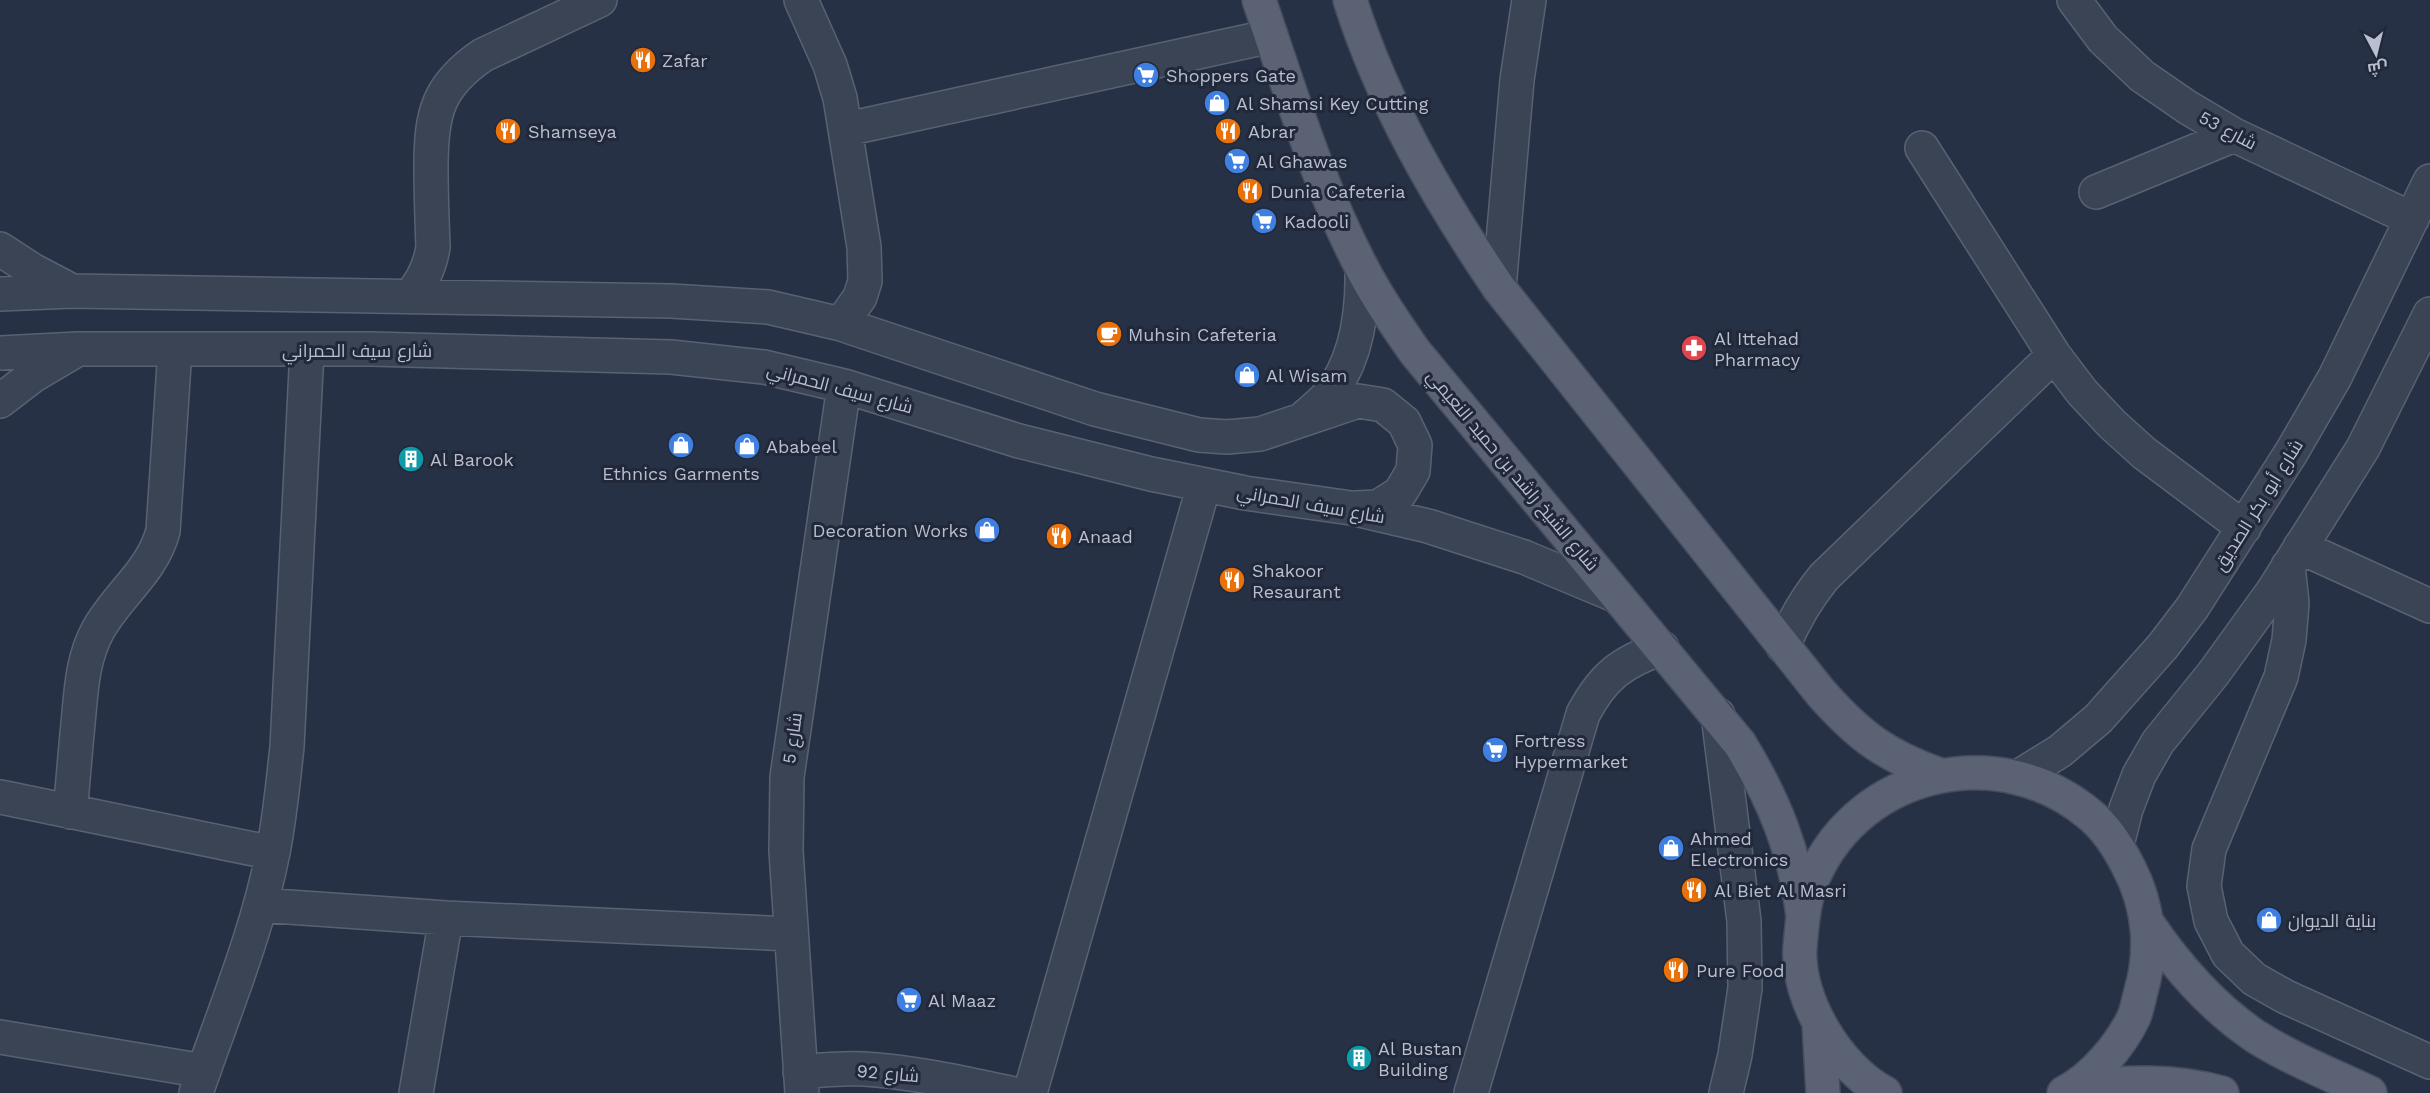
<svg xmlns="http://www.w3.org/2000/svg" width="2430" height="1093" viewBox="0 0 2430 1093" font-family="'Work Sans',Cairo,sans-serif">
  <rect width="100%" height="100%" fill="#273145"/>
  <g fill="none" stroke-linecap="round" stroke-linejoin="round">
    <defs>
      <path id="minor" d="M801 0 830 65 840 98 864 247 865 281 860 297 841 324
        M2074 0 2103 39 2142 76 2187 107 2234 135 2412 219
        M847 129 1271 36
        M1922 148 2054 355 2082 392 2112 424 2144 453 2244 528
        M2096 192 2234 135
        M0 249 34 271 72 291
        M1499 288 1517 80 1529 0
        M0 294 73 291 671 301 768 307 841 324 1095 409 1199 435 1227 437 1260 434 1358 401 1383 405 1404 422 1415 445 1413 471 1400 493 1378 507 1356 508
        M409 297C423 282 430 267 433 247 432 221 431 194 431 167 431 114 437 86 483 55L600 0
        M0 353 78 349H371L671 357 764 367 844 386 1019 441 1151 474 1245 493 1351 508 1428 526 1524 557 1617 596
        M0 401 34 375 73 352
        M1305 417C1312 411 1319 405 1326 398 1357 363 1363 313 1362 268
        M2300 547 2430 606
        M2288 566 2292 603 2289 640 2281 677 2209 849 2204 886 2211 921 2228 954 2254 979 2286 997 2430 1062
        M1783 646C1794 620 1806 599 1824 577L2054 355
        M1718 715 1744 921 1745 988 1735 1055 1726 1093
        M2018 777 2060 751 2098 719 2163 646 2192 608 2291 453 2335 377 2430 181
        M0 797 273 853
        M70 812C73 783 75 753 78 724 81 692 82 659 98 630 118 594 152 572 163 531L175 349
        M2117 845 2126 809 2139 775 2158 742 2213 674 2273 591 2363 448 2430 314
        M260 905 446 918 791 934
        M0 1037 204 1071
        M800 1072C821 1070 843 1068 864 1069 914 1072 962 1083 1010 1093
        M196 1093C223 1014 257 934 273 852 280 817 283 782 287 747L307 350
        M416 1093 446 918
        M802 1093 786 851 787 777 844 386
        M1030 1093 1204 485
        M1471 1093 1583 714C1603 676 1622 662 1662 648"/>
      <path id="major" d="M1259 0C1290 90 1318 185 1363 270 1378 299 1396 325 1415 352L1740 744C1774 800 1795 851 1803 916
        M1350 0C1383 104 1438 198 1499 288L1821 693C1859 736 1886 756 1940 775
        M2148 924C2178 968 2211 1006 2255 1036 2291 1059 2332 1075 2370 1093
        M1819 1024 1823 1093
        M2073 1088C2124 1082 2172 1079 2222 1093
        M1885 1093C1839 1069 1796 1000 1800 947 1802 923 1804 898 1814 876 1862 769 2000 740 2089 814 2107 828 2119 848 2129 868 2149 906 2153 950 2141 991 2139 999 2137 1009 2134 1017 2120 1046 2093 1078 2064 1093"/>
    </defs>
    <!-- minor casing -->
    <use href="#minor" stroke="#5a6172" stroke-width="36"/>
    <!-- major casing -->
    <use href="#major" stroke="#454c5e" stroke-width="36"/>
    <!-- minor -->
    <use href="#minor" stroke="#3b4455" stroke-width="33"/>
    <!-- major -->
    <use href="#major" stroke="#5a6274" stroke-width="33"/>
  </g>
  <!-- icons -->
  <defs>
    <symbol id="restaurant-disc" viewBox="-11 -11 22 22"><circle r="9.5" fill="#e8710a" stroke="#20283a"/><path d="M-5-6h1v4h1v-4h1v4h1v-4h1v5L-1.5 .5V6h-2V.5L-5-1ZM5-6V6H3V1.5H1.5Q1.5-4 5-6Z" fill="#fff"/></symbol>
    <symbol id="supermarket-disc" viewBox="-11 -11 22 22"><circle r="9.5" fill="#3f7fe0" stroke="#20283a"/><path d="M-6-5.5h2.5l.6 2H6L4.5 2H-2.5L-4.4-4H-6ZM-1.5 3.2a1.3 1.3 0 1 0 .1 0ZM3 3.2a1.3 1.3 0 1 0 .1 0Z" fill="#fff"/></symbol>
    <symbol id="shop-disc" viewBox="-11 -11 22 22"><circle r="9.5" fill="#3f7fe0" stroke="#20283a"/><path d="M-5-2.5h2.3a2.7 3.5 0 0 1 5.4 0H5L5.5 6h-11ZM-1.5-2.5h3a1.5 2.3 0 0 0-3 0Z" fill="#fff"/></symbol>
    <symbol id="cafe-disc" viewBox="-11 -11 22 22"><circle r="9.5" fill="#e8710a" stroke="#20283a"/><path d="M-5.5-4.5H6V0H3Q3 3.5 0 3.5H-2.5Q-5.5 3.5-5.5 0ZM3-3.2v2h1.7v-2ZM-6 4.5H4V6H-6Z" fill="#fff"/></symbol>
    <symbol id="pharmacy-disc" viewBox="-11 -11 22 22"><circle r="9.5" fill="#e0444e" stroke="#20283a"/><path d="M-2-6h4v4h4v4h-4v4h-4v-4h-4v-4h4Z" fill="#fff"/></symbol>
    <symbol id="building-disc" viewBox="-11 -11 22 22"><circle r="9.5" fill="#0f9aa8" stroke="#20283a"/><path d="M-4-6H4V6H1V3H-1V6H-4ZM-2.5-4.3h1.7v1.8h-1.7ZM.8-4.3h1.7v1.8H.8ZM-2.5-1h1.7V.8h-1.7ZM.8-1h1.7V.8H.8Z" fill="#fff"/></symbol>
  </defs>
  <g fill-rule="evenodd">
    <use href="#restaurant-disc" x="628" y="45" width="30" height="30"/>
    <use href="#supermarket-disc" x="1131" y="60" width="30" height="30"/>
    <use href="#shop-disc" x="1202" y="88" width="30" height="30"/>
    <use href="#restaurant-disc" x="493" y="116" width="30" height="30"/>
    <use href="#restaurant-disc" x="1213" y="116" width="30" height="30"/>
    <use href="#supermarket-disc" x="1222" y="146" width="30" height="30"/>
    <use href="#restaurant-disc" x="1235" y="176" width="30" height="30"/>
    <use href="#supermarket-disc" x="1249" y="206" width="30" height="30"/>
    <use href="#cafe-disc" x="1094" y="319" width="30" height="30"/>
    <use href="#pharmacy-disc" x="1679" y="333" width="30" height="30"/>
    <use href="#shop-disc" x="1232" y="360" width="30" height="30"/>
    <use href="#shop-disc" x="666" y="430" width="30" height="30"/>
    <use href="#shop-disc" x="732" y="431" width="30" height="30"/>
    <use href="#building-disc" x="396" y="444" width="30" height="30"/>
    <use href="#shop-disc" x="972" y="515" width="30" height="30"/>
    <use href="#restaurant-disc" x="1044" y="521" width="30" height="30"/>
    <use href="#restaurant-disc" x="1217" y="565" width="30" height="30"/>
    <use href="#supermarket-disc" x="1480" y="735" width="30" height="30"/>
    <use href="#shop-disc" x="1656" y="833" width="30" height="30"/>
    <use href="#restaurant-disc" x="1679" y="875" width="30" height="30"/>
    <use href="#shop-disc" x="2254" y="905" width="30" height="30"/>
    <use href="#restaurant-disc" x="1661" y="955" width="30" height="30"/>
    <use href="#supermarket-disc" x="894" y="985" width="30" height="30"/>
    <use href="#building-disc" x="1344" y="1043" width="30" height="30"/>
  </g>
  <g text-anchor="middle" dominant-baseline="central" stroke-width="6" stroke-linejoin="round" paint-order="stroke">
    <!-- poi labels -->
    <g font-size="18" fill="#b9bfce" stroke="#20283a" text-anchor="start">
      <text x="662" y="60">Zafar</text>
      <text x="1166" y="75">Shoppers Gate</text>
      <text x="1236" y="103">Al Shamsi Key Cutting</text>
      <text x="528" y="131">Shamseya</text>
      <text x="1248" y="131">Abrar</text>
      <text x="1256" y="161">Al Ghawas</text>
      <text x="1270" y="191">Dunia Cafeteria</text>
      <text x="1284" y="221">Kadooli</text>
      <text x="1128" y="334">Muhsin Cafeteria</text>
      <text x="1714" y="338">Al Ittehad<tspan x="1714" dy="21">Pharmacy</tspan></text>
      <text x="1266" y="375">Al Wisam</text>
      <text x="766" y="446">Ababeel</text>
      <text x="430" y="459">Al Barook</text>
      <text x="681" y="473" text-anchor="middle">Ethnics Garments</text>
      <text x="968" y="530" text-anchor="end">Decoration Works</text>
      <text x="1078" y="536">Anaad</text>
      <text x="1252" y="570">Shakoor<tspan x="1252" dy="21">Resaurant</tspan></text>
      <text x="1514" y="740">Fortress<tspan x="1514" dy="21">Hypermarket</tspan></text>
      <text x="1690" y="838">Ahmed<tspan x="1690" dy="21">Electronics</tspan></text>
      <text x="1714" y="890">Al Biet Al Masri</text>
      <text x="2288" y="920">بناية الديوان</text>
      <text x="1696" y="970">Pure Food</text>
      <text x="928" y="1000">Al Maaz</text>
      <text x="1378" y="1048">Al Bustan<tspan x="1378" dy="21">Building</tspan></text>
    </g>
    <!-- street labels -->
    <g font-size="18" fill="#b9bfce" stroke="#20283a">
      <text transform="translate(2228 130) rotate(28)">شارع 53</text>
      <text x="357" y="350">شارع سيف الحمراني</text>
      <text transform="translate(840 388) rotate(15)">شارع سيف الحمراني</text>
      <text transform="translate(1513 470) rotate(50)">شارع الشيخ راشد بن حميد النعيمي</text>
      <text transform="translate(1311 504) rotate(10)">شارع سيف الحمراني</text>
      <text transform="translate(2258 505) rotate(-58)">شارع أبو بكر الصديق</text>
      <text transform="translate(792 738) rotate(-82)">شارع 5</text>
      <text transform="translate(888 1073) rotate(5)">شارع 92</text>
    </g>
  </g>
  <!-- north arrow -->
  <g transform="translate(2376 54) rotate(173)" stroke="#20283a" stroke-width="4.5" paint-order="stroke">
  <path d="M0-4.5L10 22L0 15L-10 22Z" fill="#b9bfce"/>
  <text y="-9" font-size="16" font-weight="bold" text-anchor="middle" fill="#b9bfce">ش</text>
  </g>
</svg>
